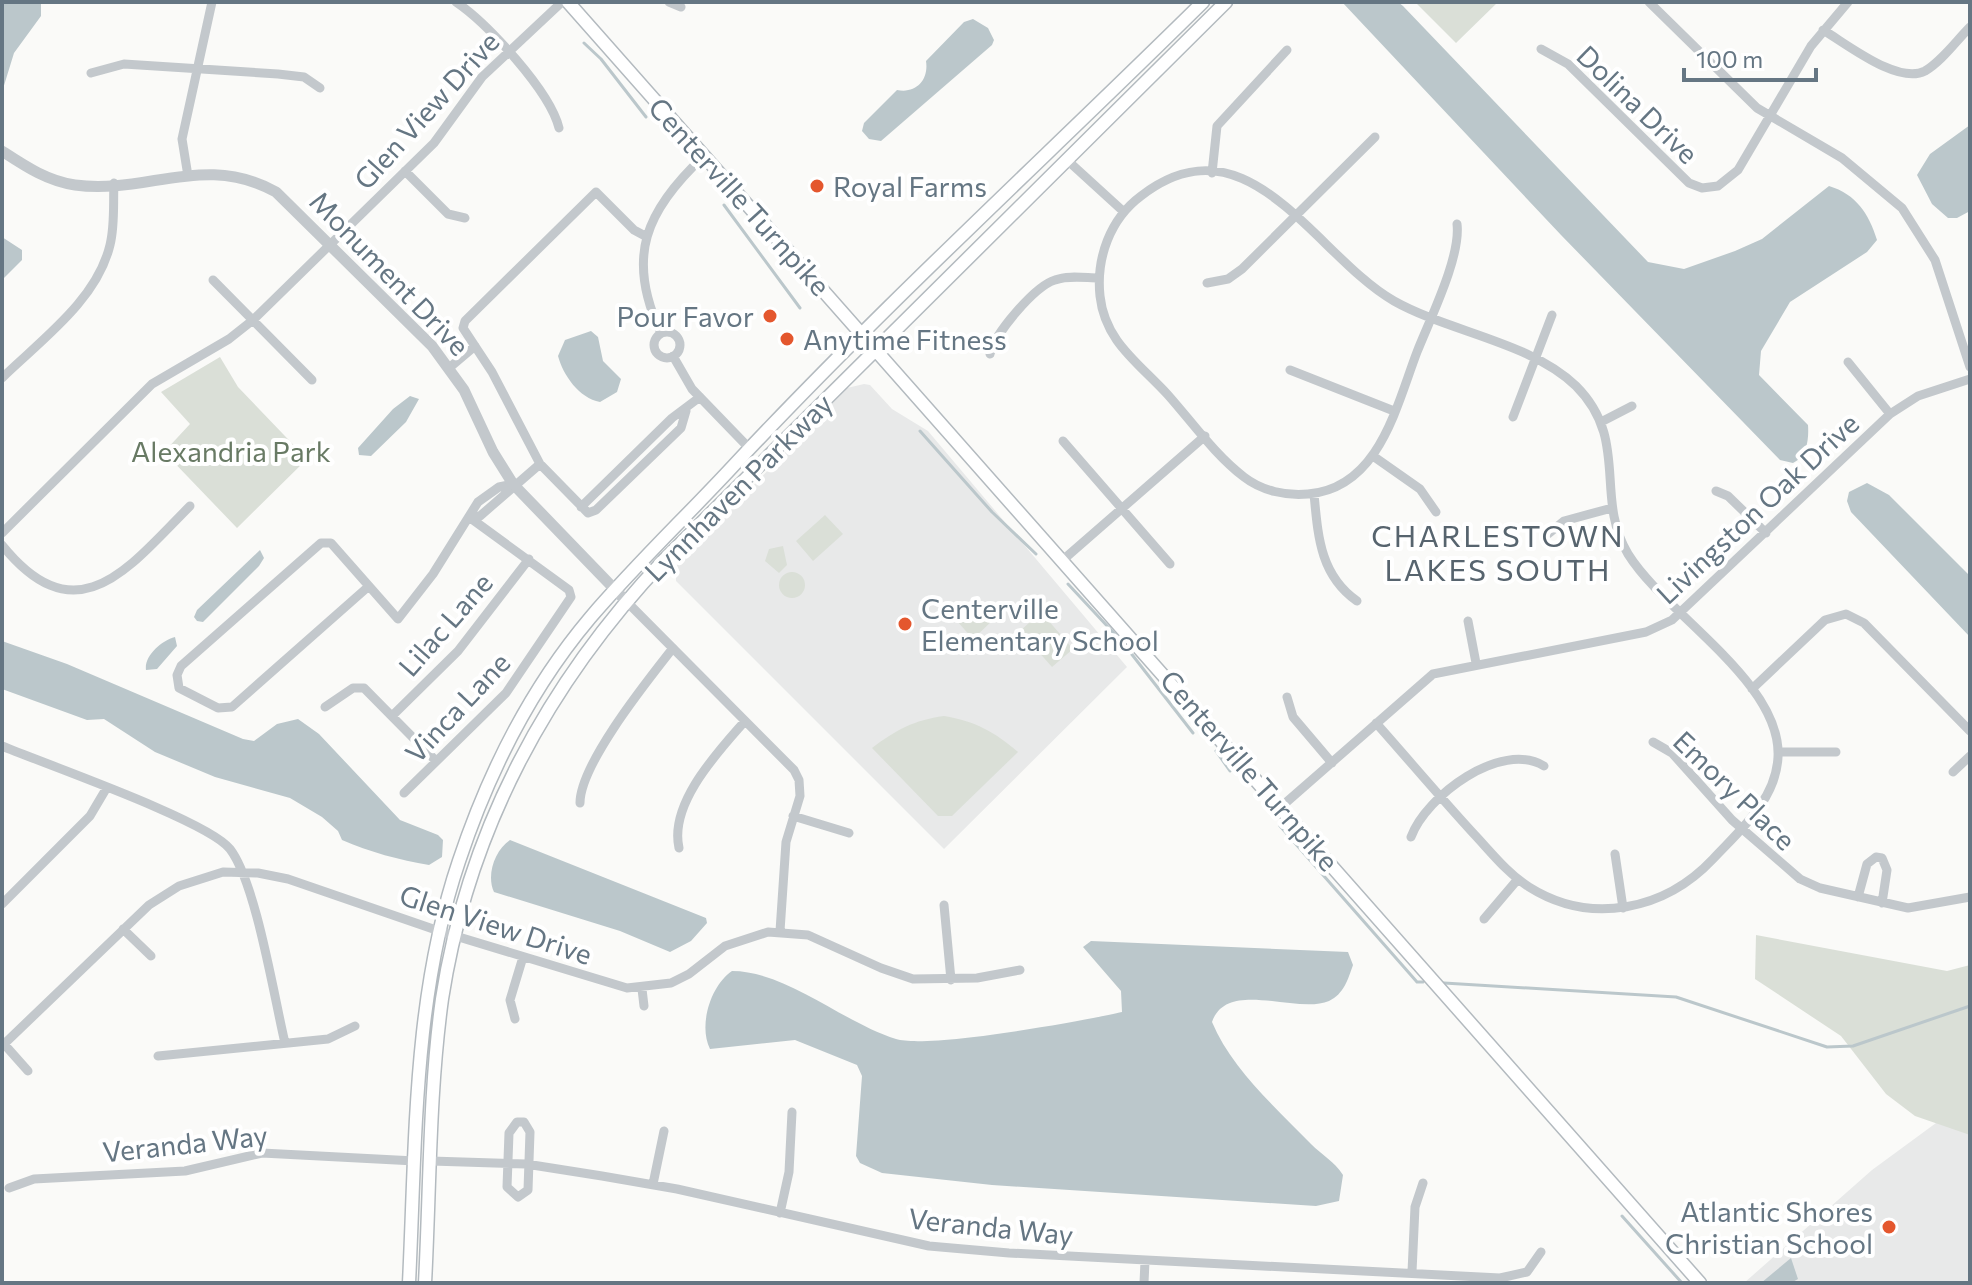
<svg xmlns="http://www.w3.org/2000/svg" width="1972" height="1285" viewBox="0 0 1972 1285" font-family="Commissioner,sans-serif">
  <rect width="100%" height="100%" fill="#fafaf8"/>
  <!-- built -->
  <path fill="#e8e9e9" d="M864 384 870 385 892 409 928 431 1127 667 944 849 676 581V566L847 388Z
    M1970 1111V1283H1744L1872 1170 1951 1112Z"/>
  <!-- green -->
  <path fill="#dadfd7" d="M1415 2H1498L1456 43Z
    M220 357 238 387 307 459 237 528 164 452 190 424 161 392Z
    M825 515 843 534 813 561 796 541Z
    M783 546 787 565 779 573 765 561 769 549Z
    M779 585a13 13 0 1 1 26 0a13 13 0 1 1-26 0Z
    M976 603 992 621 973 639 956 620Z
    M1041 612 1073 649 1052 667 1020 631Z
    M944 716C975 721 995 732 1018 752L952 816H938L872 748C896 730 914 720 944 716Z
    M1756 935 1947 971 1970 965V1135L1915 1116 1886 1094 1841 1036 1755 979Z"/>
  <!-- water -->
  <path fill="#bbc7cb" d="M2 2H41V16L14 53 2 92Z
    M1342 2H1398L1403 6 1648 262 1684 269 1735 251 1762 239 1829 186C1856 194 1869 214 1877 240L1867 252 1790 302 1761 351 1759 375 1808 425C1809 440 1807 456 1793 463L1780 460 1561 235Z
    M973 19 988 28 994 40 992 45 881 141 869 139 862 131 864 123 897 90C916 94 929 80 926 61L964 22Z
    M1970 125V211L1957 218H1948L1932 204 1917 175 1930 154Z
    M2 237 22 250V260L2 280Z
    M591 331 598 337 603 361 621 379 617 392 600 402C579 398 563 375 558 356L565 340Z
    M410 396 419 399 406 422 371 456 359 455 358 448 393 409Z
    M1867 483 1889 495 1970 576V637L1851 512 1847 501 1849 492Z
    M260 550 264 558 259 566 203 622 197 621 194 617 197 610Z
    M175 637 177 646 157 669 146 670C144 656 161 641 175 637Z
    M2 641 67 664 243 739 254 741 277 724 298 719 319 734 400 820 438 835 443 840 442 857 429 865C400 860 369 852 342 840L338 831 322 817 290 798 215 777 155 752 104 719 87 720 2 689Z
    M510 840 706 918 707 923 691 941 670 952 620 931 494 892C486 875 495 850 510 840Z
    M1091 941 1348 952 1353 965C1348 979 1344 994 1329 1001 1297 1015 1227 978 1212 1022 1231 1068 1276 1108 1311 1144 1322 1155 1334 1161 1343 1175L1339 1201 1316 1206 992 1185 882 1173 860 1163 856 1156 862 1076 857 1065 795 1040 710 1049C698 1025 711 985 732 971 786 971 844 1023 896 1039 928 1049 1083 1021 1122 1012L1121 991 1083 947Z
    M1791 1258 1798 1279 1791 1283H1761Z"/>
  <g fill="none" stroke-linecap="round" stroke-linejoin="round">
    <!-- stream -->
    <path stroke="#bbc7cb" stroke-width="3" d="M584 43 601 59 646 117
      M724 205 800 308
      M920 431 992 512 1036 554
      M1068 584 1123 643 1193 733
      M1216 751 1230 771
      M1280 826 1417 982H1423
      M1444 983 1676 997 1827 1047 1853 1046 1970 1006
      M1622 1216 1682 1283"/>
    <defs>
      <path id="secondary" d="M568 2 1700 1283
        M409 1283C416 1141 413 997 459 861 488 774 531 688 590 618 636 564 688 515 736 463 886 303 1047 156 1203 2
        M425 1283C430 1189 429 1093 442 999 468 830 548 682 665 559L1226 2"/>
    </defs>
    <!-- secondary casing -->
    <use href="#secondary" stroke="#b3babf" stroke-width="15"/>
    <!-- minor -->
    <path stroke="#c3c8cc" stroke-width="9" d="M456 2C487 23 550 91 559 128
      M669 2 681 7
      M1649 2 1757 108 1842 158 1902 208 1935 260 1970 367
      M1823 30C1847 44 1898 85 1925 71 1942 61 1956 41 1970 27
      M1541 49 1568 64 1689 183 1702 188 1718 186 1738 170 1811 46 1848 2
      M91 73 124 64 278 74 304 77 320 88
      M1067 160 1124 212
      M405 171 448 214 465 218
      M1212 173 1217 126 1287 50
      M188 176 182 139 212 2
      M647 237 634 230 596 192 465 321 463 328 492 372 540 464 588 513 596 510 681 428 686 411
      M213 280 312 380
      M1207 283 1228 279 1242 269 1375 137
      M654 345a13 13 0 1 1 26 0a13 13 0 1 1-26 0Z
      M661 333C625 257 646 210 704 156
      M990 354C994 334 1035 286 1055 280 1068 275 1086 278 1099 278
      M673 356 692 389 750 449
      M1848 362 1890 414
      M449 368 475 346
      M1290 370 1394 411
      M2 378C41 340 97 300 110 245 115 225 113 204 114 183
      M1513 417 1552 315
      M1601 422 1632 406
      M1063 441 1170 564
      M1373 456 1420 489 1436 512
      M1716 491 1728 496 1766 533
      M1314 494C1318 536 1320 575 1357 601
      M581 507 672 418 700 397
      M469 517 480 516 540 464
      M2 533 152 384 229 339 253 320 434 143 482 77 562 2
      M1548 534 1564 521 1612 508
      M2 545C78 639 130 566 190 506
      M1064 559 1205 436
      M369 586 232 707 218 708 179 688 177 675 181 666 321 543H331L398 619 433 574 478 502 499 487 513 484
      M626 601 794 770 799 780 800 796 786 842 780 931
      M1468 621 1476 663
      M1752 689 1825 620 1846 614 1864 623 1970 731
      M1287 697 1293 717 1332 763
      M325 707 353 688H364L436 761
      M392 716 458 651 529 559
      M1376 723C1408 759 1440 797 1473 833 1491 852 1507 873 1529 887 1591 926 1665 910 1713 859 1740 830 1776 800 1778 757 1782 682 1666 615 1628 554 1594 497 1630 440 1576 386 1531 342 1449 332 1394 301 1315 256 1248 113 1141 196 1110 219 1096 258 1100 296 1105 342 1139 363 1168 395 1192 422 1215 455 1244 477 1262 491 1286 496 1308 494 1379 488 1396 407 1417 352 1430 319 1461 257 1457 224
      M1653 742 1672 753 1732 820 1800 879 1820 888 1908 908 1970 897
      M2 746C45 764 209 821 230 849 256 883 274 997 285 1043
      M1778 752H1836
      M1953 772 1970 756
      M404 793 506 693 571 597 569 590 469 517
      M580 803C580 764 648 680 673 648
      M1282 806 1433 674 1646 632 1672 620 1890 414 1918 396 1970 379
      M793 816 849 833
      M1411 837C1426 796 1501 740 1544 766
      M679 848C669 803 718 752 745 721
      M1615 854 1623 908
      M1858 897 1867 864 1876 857 1882 858 1887 870 1882 903
      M2 904 90 816 106 789
      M944 905 951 980
      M1484 919 1518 879
      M123 929 151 956
      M642 989 644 1006
      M515 1019 510 1000 523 957
      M4 1044 28 1071
      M2 1046 149 905 179 886 223 872 258 873 288 879 439 931 627 988 671 983 689 974 725 946 768 932 808 935 881 968 913 979 977 978 1020 970
      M158 1056 328 1039 355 1026
      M517 1122H524L530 1132 528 1190 518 1197 507 1187 509 1133Z
      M431 1161 526 1164 602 1176 677 1189 929 1246 1009 1253 1500 1278 1527 1272 1541 1252
      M653 1184 664 1131
      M9 1188 34 1179 185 1171 262 1153 415 1161
      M780 1213 789 1172 792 1112
      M1412 1272 1415 1207 1423 1183
      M1144 1283 1145 1261"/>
    <!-- tertiary -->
    <path stroke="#c3c8cc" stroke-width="11" d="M2 151C25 166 47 181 75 185 146 195 205 152 276 192L432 346 464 390 493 452 513 484 626 601"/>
    <!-- secondary -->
    <use href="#secondary" stroke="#fff" stroke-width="12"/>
  </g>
  <!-- markers -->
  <g fill="#e4572e" stroke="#fff" stroke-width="3">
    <circle cx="817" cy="186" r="8"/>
    <circle cx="770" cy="316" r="8"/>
    <circle cx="787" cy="339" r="8"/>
    <circle cx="905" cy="624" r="8"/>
    <circle cx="1889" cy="1227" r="8"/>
  </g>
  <g text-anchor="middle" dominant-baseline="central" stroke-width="8" stroke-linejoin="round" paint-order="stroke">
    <!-- street labels -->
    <g font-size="28" fill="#657683" stroke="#fff">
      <text transform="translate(1638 104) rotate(44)">Dolina Drive</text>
      <text transform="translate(426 110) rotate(-48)">Glen View Drive</text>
      <text transform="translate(740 196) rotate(48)">Centerville Turnpike</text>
      <text transform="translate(390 273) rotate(46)">Monument Drive</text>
      <text transform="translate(738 487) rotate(-45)">Lynnhaven Parkway</text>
      <text transform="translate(1757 508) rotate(-43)">Livingston Oak Drive</text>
      <text transform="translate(445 624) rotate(-49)">Lilac Lane</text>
      <text transform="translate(457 707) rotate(-47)">Vinca Lane</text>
      <text transform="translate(1250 770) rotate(49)">Centerville Turnpike</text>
      <text transform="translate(1735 790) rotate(44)">Emory Place</text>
      <text transform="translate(496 924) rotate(18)">Glen View Drive</text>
      <text transform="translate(185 1143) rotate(-6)">Veranda Way</text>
      <text transform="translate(991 1226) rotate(6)">Veranda Way</text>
    </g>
    <!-- poi labels -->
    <g font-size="28" fill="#657683" stroke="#fff" text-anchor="start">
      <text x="833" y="186">Royal Farms</text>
      <text x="754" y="316" text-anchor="end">Pour Favor</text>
      <text x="803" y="339">Anytime Fitness</text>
      <text x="921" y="608">Centerville<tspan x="921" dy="32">Elementary School</tspan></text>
      <text x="1873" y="1211" text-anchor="end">Atlantic Shores<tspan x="1873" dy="32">Christian School</tspan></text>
    </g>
    <!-- park labels -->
    <g font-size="28" fill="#687a64" stroke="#fff">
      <text x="231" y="451">Alexandria Park</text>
    </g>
    <!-- neighbourhood labels -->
    <g font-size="30" letter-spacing="2" fill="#57646e" stroke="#fff">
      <text x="1498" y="534">CHARLESTOWN<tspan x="1498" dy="34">LAKES SOUTH</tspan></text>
    </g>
  </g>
  <!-- border -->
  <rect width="1972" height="1285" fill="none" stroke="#657683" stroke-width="8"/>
  <!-- scale -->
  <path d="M1684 68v12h132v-12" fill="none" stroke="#657683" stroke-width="4"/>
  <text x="1696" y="68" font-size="24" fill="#657683" stroke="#ffffff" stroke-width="6" paint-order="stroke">100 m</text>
</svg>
